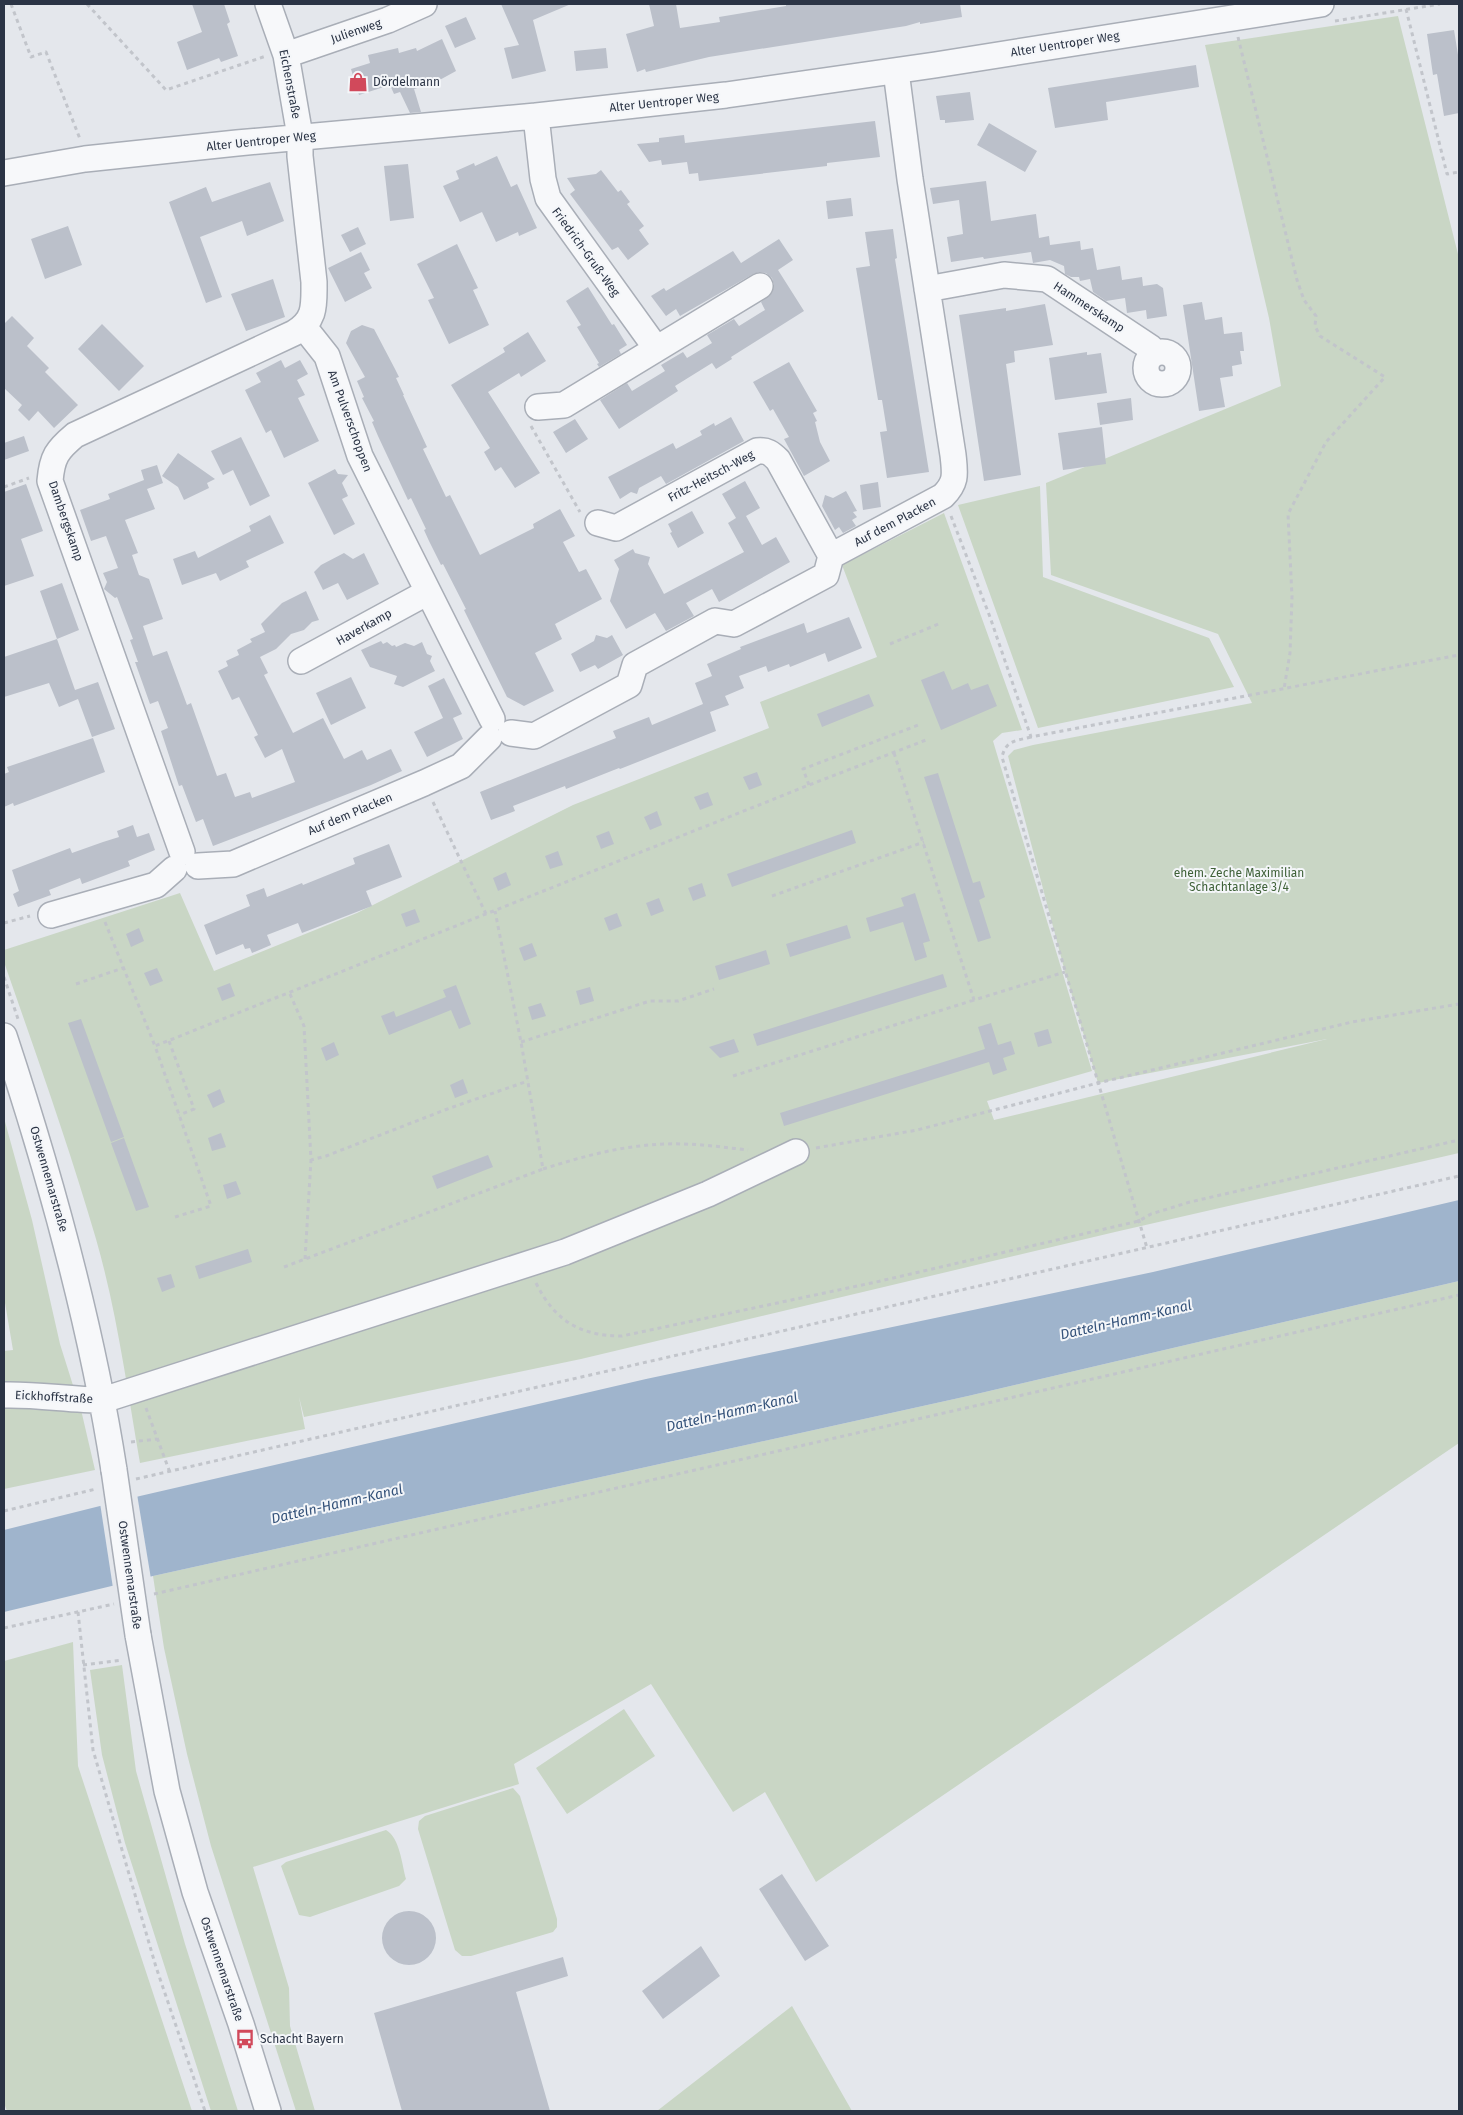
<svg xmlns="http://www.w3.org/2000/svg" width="1463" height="2115" viewBox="0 0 1463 2115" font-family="'Fira Sans',sans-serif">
  <rect width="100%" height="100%" fill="#e4e7ec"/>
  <!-- green -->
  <path fill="#c9d6c5" d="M1398 16 1459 258V1153L1115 1232 581 1359 304 1417 299 1397 305 1429 140 1463C127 1388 117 1312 96 1239 69 1146 36 1054 4 962V950L180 893 214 971 357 913 573 805 769 728 760 702 877 657 842 565 944 513 1022 730 1002 733 993 741 1092 1071 987 1101 994 1120 1327 1039 1098 1083 1065 972 1008 756 1014 750 1033 745 1252 703 1218 634 1051 575 1046 483 1281 386 1269 318 1205 45Z
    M1040 486 1043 577 1209 638 1234 687 1038 728 958 505Z
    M4 1118 32 1220 60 1344 82 1414 95 1470 4 1489V1351L13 1350 4 1297Z
    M1459 1281V1443L816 1882 765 1792 733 1812 651 1684 514 1764 519 1784 253 1867 289 1988 290 2026 315 2111H296L211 1846 187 1754 164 1648 153 1576 968 1396Z
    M73 1642 78 1766 192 2111H7L4 2103V1661Z
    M122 1665 136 1771 185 1944 238 2111H211L125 1843 102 1755 90 1670Z
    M624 1709 655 1756 567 1814 536 1768Z
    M513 1788 520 1796 557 1919V1927L553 1932 471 1956H462L455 1950 418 1829 419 1821 425 1816Z
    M386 1830C400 1838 402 1865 406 1879L399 1886 310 1917 299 1915 281 1866 286 1862Z
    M792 2006 852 2111H657Z"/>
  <!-- water -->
  <path fill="#9fb4cc" d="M1459 1200V1281L968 1396 153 1576 4 1612V1530L140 1496 646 1379 1153 1272Z"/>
  <!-- pier -->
  <path fill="#e4e7ec" d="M137 1494 151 1579 113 1588 100 1503Z"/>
  <!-- building -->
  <path fill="#bbc0ca" d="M192 4H224L230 22 227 24 238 56 221 62 219 58 187 70 177 42 202 32Z
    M501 4H571L533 20 546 71 512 79 504 48 519 45Z
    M649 4H676L680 28 720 22 719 17 786 6V4H960L962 17 920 24V22L906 26 709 57 646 72 645 69 637 72 626 34 654 26Z
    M466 17 476 39 455 48 445 26Z
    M1454 30 1459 61V113L1444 116 1437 74 1433 75 1427 34Z
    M442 39 456 71 436 82 414 89 421 112 410 113 400 92 394 94 390 85 359 95 351 69 370 63 368 55 398 48 399 53 416 48 417 51Z
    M606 48 608 68 576 71 574 51Z
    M1196 65 1199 87 1106 102 1108 120 1055 128 1048 88Z
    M970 92 974 120 945 123V120H940L936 96Z
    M875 121 880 157 827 163V166L699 181 698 173 689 174 687 162 662 165 661 160 649 162 637 144 659 142V138L684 135 685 143Z
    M989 123 1037 151 1025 172 977 145Z
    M497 156 511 187 517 184 537 228 519 236 518 232 496 242 482 212 460 222 443 186 459 179 456 171 474 163 475 166Z
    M408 164 414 218 390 221 384 166Z
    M601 170 618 192 621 190 630 202 627 204 644 226 639 230 649 244 628 260 618 247 612 250 570 194 575 190 567 178 596 174Z
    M986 181 991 221 1036 214 1039 238 1049 236 1050 245 1080 241 1081 250 1093 248 1097 270 1120 266 1122 280 1142 277 1143 286 1157 284 1163 288 1167 316 1147 319 1146 310 1127 313 1125 298 1106 301 1093 292 1090 279 1080 281 1079 277H1071L1065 274 1064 266 1050 260 1033 263 1031 252 984 259 983 257 951 262 947 237 963 234 959 200 933 204 930 188Z
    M270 182 284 221 247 236 242 221 200 237 222 297 206 303 169 202 206 187 212 202Z
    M851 198 853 216 828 219 826 201Z
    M68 226 82 265 45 279 31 239Z
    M358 227 366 244 350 252 341 235Z
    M893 229 897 258 895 259 929 472 887 478 880 432 887 431 882 400H878L856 268 870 266 865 232Z
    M779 239 793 260 778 270 804 311 731 357 732 359 716 369 712 363 675 386 678 391 619 429 600 400 627 383 632 391 665 371 661 365 683 352 687 358 712 343 707 335 734 319 739 326 765 310 761 302 772 293 774 285 772 278 766 273 759 272 753 274 680 316 676 309 666 316 651 296 664 288 666 291 733 251 741 263Z
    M457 244 478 288 473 290 489 325 449 344 428 300 434 298 417 264Z
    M361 252 370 270 364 273 372 288 345 302 328 268Z
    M273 279 285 317 246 331 231 294Z
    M588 287 612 325 614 324 627 345 619 350 621 354 599 367 597 364 599 363 577 327 581 325 566 301Z
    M1202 302 1205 320 1222 317 1224 334 1242 332 1244 351H1240L1242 364 1232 366 1233 376 1220 378 1225 407 1199 411 1183 305Z
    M1045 304 1053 345 1014 351 1015 362 1006 364 1021 475 984 481 959 315 1006 308V311Z
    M12 316 34 338 27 346 49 368 45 372 78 405 54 428 38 411 29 421 18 410 22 405 4 388V324Z
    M102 324 144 366 119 391 78 349Z
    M362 325 374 329 395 369 399 377 396 378 404 395H403L427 447 423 449 446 497 450 495 480 555 534 528 533 524 560 509 575 536 563 542 579 572 586 569 602 599 555 624 562 639 535 653 554 691 524 706 507 697 464 610 466 609 443 564 441 565 429 541 424 530 426 529 411 498 408 500 378 436 372 422 374 421 362 398 364 397 357 381 365 377 346 343 351 331Z
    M528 332 546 361 521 377 519 373 488 392 540 473 515 488 501 467 495 471 484 452 490 448 451 385 505 352 503 348Z
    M1087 352V355L1101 353 1107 393 1055 400 1049 358Z
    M281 360 285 368 300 360 308 374 297 380 305 395 298 398 319 441 284 458 271 430 266 433 245 390 261 382 256 373Z
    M789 362 817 411 813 413 817 421 815 422 820 442 830 461 804 476 784 439 789 437 773 409 770 411 753 382Z
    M1131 398 1133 420 1100 425 1097 403Z
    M731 417 744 441 666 484 661 476 639 488 637 494 631 492 620 499 608 477 673 443 676 449 702 435 700 431 714 423 715 426Z
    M575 419 588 439 566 453 553 432Z
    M1102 427 1106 464 1063 470 1058 433Z
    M24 436 29 451 4 460V443Z
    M241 437 270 496 250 506 233 470 223 475 211 451Z
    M178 453 215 479 207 483 209 488 184 500 178 487 162 476Z
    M157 465 163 483 147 489 155 509 125 520 138 553 132 555 139 575 149 579 163 619 143 626 153 656 167 651 187 705 191 703 217 776 226 773 235 797 250 792 252 798 295 782 282 749 265 758 254 737 258 735 239 697 232 700 218 671 228 666 226 661 239 655 237 650 252 642 250 639 265 632 261 624 282 603 306 591 319 620 312 622 304 630 291 634 276 649 260 657 268 673 264 675 293 733 323 718 344 759 362 750 367 760 391 749 402 771 371 785 213 846 203 819 196 822 182 785 179 786 161 731 168 728 158 701 150 704 135 662H138L130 640 133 639 117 597 115 598 104 589 107 582 103 573 118 568 106 536 91 541 80 510 110 499 108 494 144 480 141 470Z
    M335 469 338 474 348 475 342 483 348 496 342 499 355 524 334 535 308 483Z
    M745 481 760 508 746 516 762 545 776 537 790 562 719 602 712 589 686 603 694 616 666 631 655 613 626 629 610 601 619 569 614 560 633 549 635 553 650 557 648 564 664 594 744 552 728 523 736 518 722 494Z
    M878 482 881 507 863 510 860 485Z
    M26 484 43 531 21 539 34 576 4 586V492Z
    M846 491 857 511 853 512 857 517 852 520 856 526 843 533 839 527 835 530 822 506 825 495 833 498Z
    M692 511 704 533 678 548 670 533 672 532 668 524Z
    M270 515 284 543 246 561 249 567 220 581 216 573 182 585 173 559 195 551 198 558 251 531 249 526Z
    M344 553 353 559 364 553 379 584 347 600 338 583 323 590 314 572 321 565Z
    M62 583 79 630 57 639 40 591Z
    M849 617 862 648 828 662 825 653 790 667 789 664 768 672 766 666 739 676 744 688 725 696 729 705 710 712 716 731 620 769 619 768 566 789 565 786 513 806 515 811 491 820 480 792 616 738 613 731 649 717 652 725 703 704 695 683 712 676 707 664 741 649 740 647 804 623 807 633Z
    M596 635 607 638 612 635 623 655 598 669 595 665 580 672 571 654 594 641Z
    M57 639 75 690 98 682 115 729 92 737 78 699 59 707 49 683 4 697V657Z
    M381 641 383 644 387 642 392 646 395 645 396 647 405 643 414 646 422 642 427 654 432 656 430 661 435 671 403 687 394 684 397 676 370 667 361 650Z
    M944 671 952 690 968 683 971 690 988 684 997 706 941 730 921 680Z
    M351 677 366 708 331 725 316 693Z
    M444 678 462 714 453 718 463 739 427 757 414 732 443 718 428 686Z
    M869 694 874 706 822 727 817 714Z
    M93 738 105 772 14 806 13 803 4 807V774L9 772 7 767Z
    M757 772 762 785 749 790 743 777Z
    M938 773 973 883 980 881 985 897 979 900 991 938 978 942 924 777Z
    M708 792 713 805 700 810 694 797Z
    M657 811 662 825 650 830 644 817Z
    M133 825 137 837 149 833 155 850 128 861 130 866 82 884 80 878 49 890 51 895 18 907 13 894 19 891 12 870 70 848 72 853 103 842 119 837 117 831Z
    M852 830 856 843 732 887 727 874Z
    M609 831 614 844 601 849 596 836Z
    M389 844 402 877 366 891 372 906 302 933 298 923 267 935 271 945 252 953 250 948 245 949 243 944 216 955 204 925 250 906 246 895 264 888 267 897 302 883 303 885 355 864 353 858Z
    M558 851 563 865 550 869 545 856Z
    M506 872 511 885 498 891 493 878Z
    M702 883 706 896 693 901 688 888Z
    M915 893 930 941 923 943 927 957 915 961 903 922 870 932 866 918 904 906 901 898Z
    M659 898 664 911 651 916 646 903Z
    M415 909 420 922 406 927 401 914Z
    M617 913 622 926 609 931 604 918Z
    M847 925 851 938 790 957 786 944Z
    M139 928 144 941 131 947 126 934Z
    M532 943 537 956 524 961 519 948Z
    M766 950 770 964 719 980 715 966Z
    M157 968 163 981 150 986 144 973Z
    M943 974 947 987 757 1046 753 1034Z
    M230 983 235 996 222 1001 217 988Z
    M456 985 471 1024 459 1029 451 1010 389 1035 381 1016 394 1011 396 1017 446 997 443 990Z
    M590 987 594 1001 580 1005 576 991Z
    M541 1003 546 1016 532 1020 528 1007Z
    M81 1019 124 1137 111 1142 68 1023Z
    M991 1023 998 1045 1011 1041 1015 1054 1003 1058 1007 1070 993 1075 989 1062 784 1126 780 1113 985 1049 978 1027Z
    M1048 1029 1052 1043 1038 1047 1034 1033Z
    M734 1039 739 1052 720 1058 709 1047Z
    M334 1042 339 1055 326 1061 321 1048Z
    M463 1079 468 1093 455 1098 450 1085Z
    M220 1089 225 1102 213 1108 207 1095Z
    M221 1133 226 1147 212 1151 208 1138Z
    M124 1138 149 1207 136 1211 111 1143Z
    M488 1155 493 1167 437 1189 432 1176Z
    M236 1181 241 1194 227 1199 223 1185Z
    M248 1249 252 1262 199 1279 195 1266Z
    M171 1274 175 1287 162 1292 157 1278Z
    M782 1874 829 1946 805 1961 759 1889Z
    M382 1938a27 27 0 1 1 54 0a27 27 0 1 1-54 0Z
    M701 1946 720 1976 663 2019 642 1991Z
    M563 1957 568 1976 516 1992 550 2111H402L374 2013Z"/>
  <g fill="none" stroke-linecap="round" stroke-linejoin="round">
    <defs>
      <path id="minor" d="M286 55 388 20 424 4
        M536 116 543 179 548 198 656 348
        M4 173 85 159 237 143 536 116 726 95 935 65 1321 4
        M927 289 1004 275 1047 279 1151 348 1153 354
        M304 327 327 356 360 456 492 719
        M1146 368a16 16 0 1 1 32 0a16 16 0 1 1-32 0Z
        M538 407 564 405 760 286
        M598 523 616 528 757 451C767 450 771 453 778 460L831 556
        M301 661 428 592
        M511 733 534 736 629 685 635 665 715 621 734 624 826 575 831 556 943 496C957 482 955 474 953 455L910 179 896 71
        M182 852 50 481C52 457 57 450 75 435L294 333C316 320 314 305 314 282L300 156V136L286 55 268 4
        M198 866 233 864 424 783 461 766 489 738
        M51 915 156 885 174 869
        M4 1036C51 1178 91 1322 114 1470
        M4 1395C37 1394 70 1400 103 1400L565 1252 708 1194 796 1152
        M138 1635 167 1791 195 1892 241 2024 268 2111"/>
    </defs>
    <!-- minor casing -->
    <use href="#minor" stroke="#a9aeb7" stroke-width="28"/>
    <!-- path -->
    <path stroke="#c2c5cb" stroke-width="3" stroke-dasharray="4 4" stroke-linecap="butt" d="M11 4 31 57 46 52 80 139
      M87 4 166 90 266 56
      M1406 9 1447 174 1459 172
      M1335 21 1440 4
      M1238 37 1297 280 1304 300 1316 316 1315 326 1320 336 1385 377 1326 442 1288 514 1292 597 1290 653 1284 689
      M531 426 580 512
      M4 487 29 478
      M951 516 990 617 1031 737 1459 655
      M890 644 941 623
      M1031 737C1016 741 1006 740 1002 757L1147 1248
      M894 753 974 1000 1065 972
      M809 785 803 769 921 724
      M433 802 486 914
      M772 896 924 842
      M105 922 155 1046
      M4 923 30 916
      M4 977 18 1019
      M76 984 123 968
      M290 994 304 1026 311 1160 326 1156 450 1108 528 1081
      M169 1041 194 1109 179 1115
      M521 1042 650 1001H678L714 989
      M733 1076 974 1000
      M816 1148 917 1130 1098 1083 1352 1022 1459 1004
      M543 1169C584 1156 624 1145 667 1144 694 1143 721 1147 748 1150
      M175 1217 211 1206 155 1046 809 785 926 740
      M305 1259 311 1160
      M284 1267 543 1169 521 1042 495 911
      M536 1283C555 1321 580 1336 622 1336L876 1282 1139 1221 1151 1214 1190 1202 1459 1140
      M146 1408 169 1470
      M131 1442 157 1439
      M136 1479 1459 1176
      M4 1511 96 1489
      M154 1594 1459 1295
      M78 1612 93 1750 156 1967 205 2111
      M4 1628 114 1604
      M83 1665 122 1660"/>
    <!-- minor -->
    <use href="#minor" stroke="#f7f8fa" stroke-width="25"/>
    <defs>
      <path id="minor-bridge" d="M114 1470 138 1635"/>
    </defs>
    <!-- minor-bridge casing -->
    <use href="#minor-bridge" stroke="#a9aeb7" stroke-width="28" stroke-linecap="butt"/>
    <!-- minor-bridge -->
    <use href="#minor-bridge" stroke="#f7f8fa" stroke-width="25"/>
  </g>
  <!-- icons -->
  <defs>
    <symbol id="shop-bare" viewBox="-9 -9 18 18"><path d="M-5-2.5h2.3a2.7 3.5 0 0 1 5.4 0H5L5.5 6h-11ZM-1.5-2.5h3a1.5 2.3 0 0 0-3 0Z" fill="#d1495b" stroke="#f4f6f9" stroke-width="2.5" paint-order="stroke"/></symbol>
    <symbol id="bus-bare" viewBox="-9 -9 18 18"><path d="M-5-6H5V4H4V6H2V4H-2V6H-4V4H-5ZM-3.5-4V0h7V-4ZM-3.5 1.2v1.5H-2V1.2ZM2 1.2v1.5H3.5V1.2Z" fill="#d1495b" stroke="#f4f6f9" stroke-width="2.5" paint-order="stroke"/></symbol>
  </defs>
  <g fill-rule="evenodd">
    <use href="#shop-bare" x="344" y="68" width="28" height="28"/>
    <use href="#bus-bare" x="231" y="2025" width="28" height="28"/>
  </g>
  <g text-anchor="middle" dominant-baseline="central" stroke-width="4" stroke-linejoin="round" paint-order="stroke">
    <!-- street labels -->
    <g font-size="12" fill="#2b3445" stroke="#f4f6f9">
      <text transform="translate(356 31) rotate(-19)">Julienweg</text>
      <text transform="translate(1065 44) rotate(-9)">Alter Uentroper Weg</text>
      <text transform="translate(290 84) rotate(79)">Eichenstraße</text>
      <text transform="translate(664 102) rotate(-6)">Alter Uentroper Weg</text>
      <text transform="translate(261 141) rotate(-6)">Alter Uentroper Weg</text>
      <text transform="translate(586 252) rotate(54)">Friedrich-Gruß-Weg</text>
      <text transform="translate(1089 307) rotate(33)">Hammerskamp</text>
      <text transform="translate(350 421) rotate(70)">Am Pulverschoppen</text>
      <text transform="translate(711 476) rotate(-28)">Fritz-Heitsch-Weg</text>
      <text transform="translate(66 521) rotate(71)">Dambergskamp</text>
      <text transform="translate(895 522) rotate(-28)">Auf dem Placken</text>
      <text transform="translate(364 627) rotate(-29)">Haverkamp</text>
      <text transform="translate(350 814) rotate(-23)">Auf dem Placken</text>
      <text transform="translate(49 1179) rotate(74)">Ostwennemarstraße</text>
      <text transform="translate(54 1397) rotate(3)">Eickhoffstraße</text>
      <text transform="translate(130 1575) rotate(82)">Ostwennemarstraße</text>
      <text transform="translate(222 1969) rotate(71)">Ostwennemarstraße</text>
    </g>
    <!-- poi labels -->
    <g font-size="12" fill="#2b3445" stroke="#f4f6f9" text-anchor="start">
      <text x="373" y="82">Dördelmann</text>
      <text x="260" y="2039">Schacht Bayern</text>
    </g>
    <!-- park labels -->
    <g font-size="12" fill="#3f6138" stroke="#f4f6f9">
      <text x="1239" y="873">ehem. Zeche Maximilian<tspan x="1239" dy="14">Schachtanlage 3/4</tspan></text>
    </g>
    <!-- water labels -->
    <g font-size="14" font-style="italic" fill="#34527a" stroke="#f4f6f9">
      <text transform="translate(1126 1320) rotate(-13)">Datteln-Hamm-Kanal</text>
      <text transform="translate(732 1412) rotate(-13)">Datteln-Hamm-Kanal</text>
      <text transform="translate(337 1504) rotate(-13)">Datteln-Hamm-Kanal</text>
    </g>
  </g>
  <!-- border -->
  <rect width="1463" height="2115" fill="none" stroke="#2b3445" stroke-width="10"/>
</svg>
